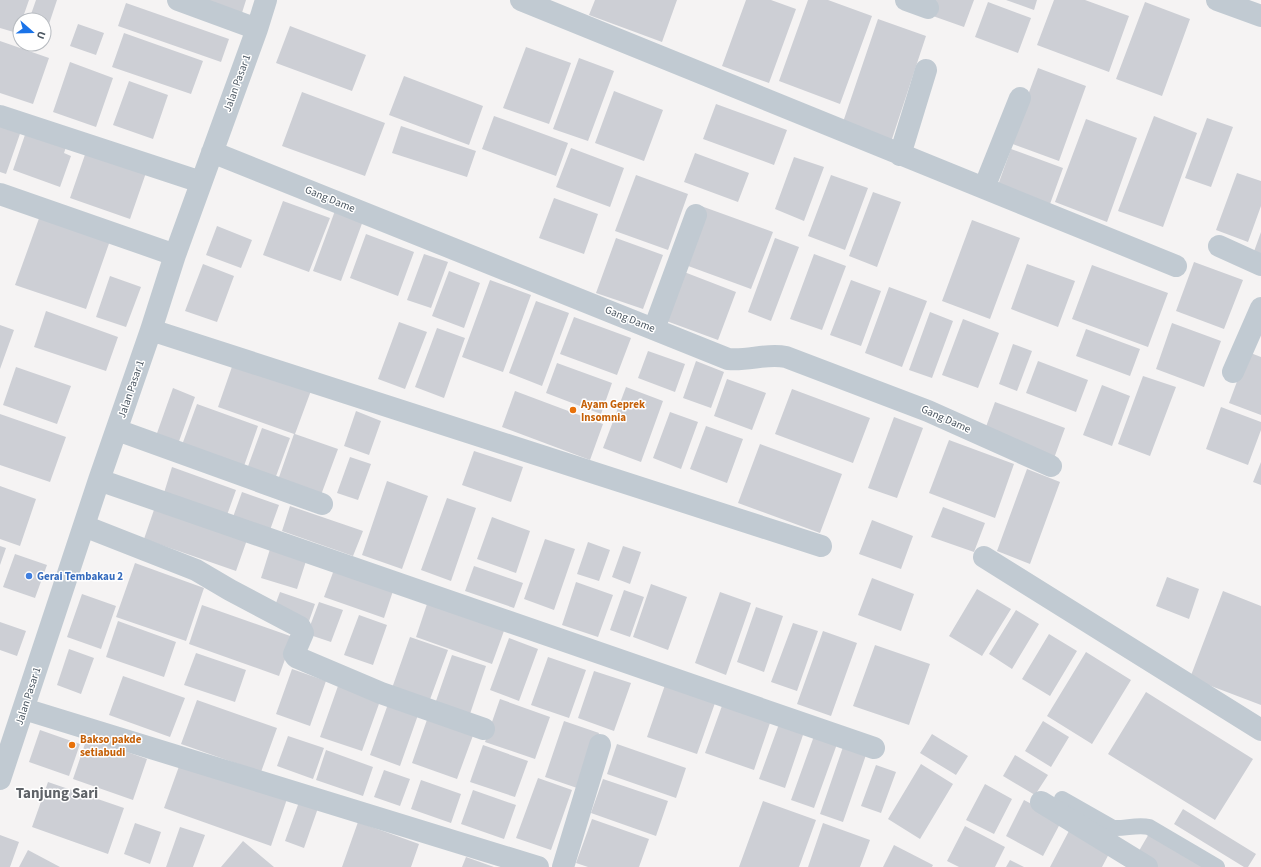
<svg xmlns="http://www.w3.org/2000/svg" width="1261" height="867" viewBox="0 0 1261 867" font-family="'Source Sans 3',sans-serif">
  <rect width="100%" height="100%" fill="#f5f3f3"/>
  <!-- building -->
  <path fill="#cdcfd5" d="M0 0H29L22 20H20V24L17 33 0 28Z
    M36 0H57L47 30 44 29V20H29Z
    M193 0H246L241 16Z
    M595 0H677L662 42 589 15Z
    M746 0H771L796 9 769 83 722 66Z
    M808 0H828L872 16 840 104 779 81Z
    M935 0H974L964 27 930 15Z
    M1006 0H1037L1034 10Z
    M1054 0H1085L1129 16 1109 72 1037 45Z
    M988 2 1031 18 1018 53 975 37Z
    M1145 2 1190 19 1162 96 1116 79Z
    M126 3 229 39 221 62 118 26Z
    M878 19 926 36 890 145 841 128Z
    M78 24 104 33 96 55 70 46Z
    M290 26 366 55 352 91 276 63Z
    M124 33 203 61 191 94 112 67Z
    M0 41 49 58 33 104 0 93Z
    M526 47 571 63 549 124 503 108Z
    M579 58 614 71 588 141 553 129Z
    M70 62 113 78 96 127 53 112Z
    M1038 68 1086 86 1059 161 1010 143Z
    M404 76 483 106 469 145 389 115Z
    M129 81 168 95 153 139 113 125Z
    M614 91 663 110 644 161 595 143Z
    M302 92 385 123 365 176 282 146Z
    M716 104 787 130 774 165 703 139Z
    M494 116 568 143 556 176 482 149Z
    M1154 116 1197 133 1163 227 1118 211Z
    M1207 118 1233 127 1211 187 1185 178Z
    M1086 119 1137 138 1107 222 1055 202Z
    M0 121 22 128 6 174 0 172Z
    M28 126 68 141 64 153 71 156 60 187 13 170Z
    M401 126 476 151 467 177 392 153Z
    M88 146 148 167 130 219 70 198Z
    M571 148 624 168 610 207 556 187Z
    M1011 149 1063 168 1050 204 998 185Z
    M695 153 749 173 738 202 684 182Z
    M794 157 824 167 804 221 775 209Z
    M1237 173 1261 181V206L1248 242 1216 230Z
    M636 175 688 194 668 250 615 231Z
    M831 175 868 188 845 250 808 236Z
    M873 192 901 202 877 267 849 256Z
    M554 198 598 214 584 254 539 238Z
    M283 201 330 218 309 272 263 255Z
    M701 206 773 232 751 289 680 263Z
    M336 208 364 218 341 281 313 271Z
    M42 210 112 235 86 309 15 285Z
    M972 220 1020 238 990 319 942 301Z
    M217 226 252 240 241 268 206 255Z
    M1261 232V261L1252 257Z
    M366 234 414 252 398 296 350 278Z
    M616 238 663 255 643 309 596 293Z
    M775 238 799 247 771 321 748 312Z
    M424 254 448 262 431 308 407 300Z
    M814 254 846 266 822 330 790 319Z
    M1194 262 1243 280 1224 329 1176 311Z
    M203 264 234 276 217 322 185 311Z
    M1027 264 1075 281 1058 327 1011 309Z
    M1092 265 1168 293 1148 347 1072 319Z
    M679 270 736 292 718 340 661 319Z
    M449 271 480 283 464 328 432 316Z
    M110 276 141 287 126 327 96 317Z
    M490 280 531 295 503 372 462 357Z
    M851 280 881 291 861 346 830 335Z
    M889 287 927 301 902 367 865 353Z
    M536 301 569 313 542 386 509 373Z
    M46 311 118 337 106 371 34 347Z
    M930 312 953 321 932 378 909 370Z
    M574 317 631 338 617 375 560 354Z
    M963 319 999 333 978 388 942 375Z
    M399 322 427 332 405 389 378 379Z
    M1172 323 1221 341 1204 387 1156 369Z
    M0 325 14 330 0 369Z
    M437 328 465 338 444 398 415 387Z
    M1086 329 1140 349 1130 376 1076 356Z
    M1013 344 1032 351 1017 391 999 384Z
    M648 351 685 364 675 392 638 378Z
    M1248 352 1261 357V415L1229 403Z
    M234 361 312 388 295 434 338 449 321 495 278 480 294 434 218 407Z
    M696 361 724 372 711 408 683 398Z
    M1038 361 1088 380 1076 412 1026 393Z
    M557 363 612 383 601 414 546 393Z
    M16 367 71 386 57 424 3 405Z
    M1143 376 1176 387 1150 456 1118 444Z
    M727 379 766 393 752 430 714 416Z
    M1102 385 1130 396 1112 446 1083 435Z
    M626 387 663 401 641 462 603 448Z
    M173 388 195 397 178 444 156 436Z
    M792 389 870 418 853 463 775 434Z
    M515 391 603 424 590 460 502 427Z
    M995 402 1065 428 1053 461 983 435Z
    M197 404 258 426 244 466 182 445Z
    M1221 407 1261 422V430L1248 465 1206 449Z
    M356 411 381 421 369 455 344 446Z
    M670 412 698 422 681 469 653 458Z
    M0 414 66 437 50 482 0 465Z
    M894 417 923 428 897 498 868 488Z
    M706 426 743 439 727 483 690 469Z
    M262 428 290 438 275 479 247 469Z
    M949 440 1014 464 995 518 929 493Z
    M760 444 842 474 820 533 738 503Z
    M474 451 523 467 511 502 462 485Z
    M350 457 371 464 358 500 337 493Z
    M1261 462V485L1253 482Z
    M172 467 236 490 227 515 164 493Z
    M1027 469 1060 482 1030 564 997 551Z
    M387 481 428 496 402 569 362 555Z
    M0 486 36 499 20 546 0 539Z
    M242 492 279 505 270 530 233 517Z
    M447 498 476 508 451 581 421 570Z
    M156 504 248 537 236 571 144 539Z
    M290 506 363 531 353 556 282 531Z
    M943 507 985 523 974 552 931 537Z
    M492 517 530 531 516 573 477 559Z
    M872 520 913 536 901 569 859 554Z
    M545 539 575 549 554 610 524 599Z
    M588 542 610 550 599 581 577 574Z
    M0 546 6 548 0 565Z
    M271 546 307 558 297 589 261 578Z
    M623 546 641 552 630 584 612 577Z
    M15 554 47 565 35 598 3 587Z
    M135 563 204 588 186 641 116 617Z
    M474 566 523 583 514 608 465 591Z
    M335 567 394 588 384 618 324 597Z
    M1167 577 1199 589 1189 619 1156 606Z
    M872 578 914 594 901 631 858 615Z
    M576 582 613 595 598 637 562 625Z
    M651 584 687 597 668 650 633 637Z
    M977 589 1011 609 982 656 949 636Z
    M624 590 644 597 630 637 610 630Z
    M1223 591 1261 606V705L1190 678Z
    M280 592 315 604 308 624 273 611Z
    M720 592 751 603 726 675 695 663Z
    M82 594 116 606 101 649 67 637Z
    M428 601 505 628 492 664 416 637Z
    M319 602 343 610 331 642 307 634Z
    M202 605 293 637 279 676 189 644Z
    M756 607 783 616 764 672 737 662Z
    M1016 610 1039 624 1012 669 989 654Z
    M359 615 387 625 373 665 344 655Z
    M118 621 176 642 164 677 106 657Z
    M0 622 26 631 17 656 0 650Z
    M793 623 818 631 797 691 771 682Z
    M823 631 857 643 831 716 797 704Z
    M1049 634 1077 651 1050 696 1022 679Z
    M410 637 448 650 428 705 391 691Z
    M509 638 538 649 519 701 490 690Z
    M875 645 930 664 909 725 853 706Z
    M69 649 94 658 81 694 57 685Z
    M1086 652 1131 680 1092 744 1047 716Z
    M196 653 246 670 235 702 184 685Z
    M452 655 486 666 470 714 436 701Z
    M548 657 586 670 569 718 531 705Z
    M292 669 326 681 310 726 276 714Z
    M594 671 631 683 614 731 578 718Z
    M123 676 185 698 170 737 109 715Z
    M665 685 715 703 697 754 647 737Z
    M338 686 380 701 362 751 320 737Z
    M1146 692 1253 759 1215 820 1108 754Z
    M500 699 550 717 535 759 485 742Z
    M197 700 277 728 261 772 181 744Z
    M723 703 771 720 754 770 705 753Z
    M388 704 418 715 400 766 370 755Z
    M429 714 475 730 457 779 412 763Z
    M564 721 599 733 580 789 545 777Z
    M1043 721 1069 737 1051 767 1025 751Z
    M779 724 804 732 785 788 759 779Z
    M40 730 80 744 69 776 29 762Z
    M932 734 968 756 956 775 920 753Z
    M288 736 324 748 313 779 277 766Z
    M814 736 837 744 814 808 791 800Z
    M87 738 147 759 133 800 73 779Z
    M617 744 686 768 676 798 607 774Z
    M844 744 867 752 843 822 820 814Z
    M483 745 528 761 515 797 470 782Z
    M326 750 373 767 363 796 316 780Z
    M1015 755 1048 775 1035 795 1003 776Z
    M182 758 288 796 271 846 164 808Z
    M921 764 953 784 920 839 888 819Z
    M876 765 896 772 881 813 861 806Z
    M384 770 410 779 400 806 374 797Z
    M538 778 572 790 551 850 516 838Z
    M603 779 668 801 656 836 591 813Z
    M421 780 461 794 451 823 411 809Z
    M48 782 124 808 108 854 32 827Z
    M985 784 1012 799 994 834 966 820Z
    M473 790 516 805 504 839 461 824Z
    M1024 800 1062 820 1043 856 1006 836Z
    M763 801 816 820 799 867H739Z
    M299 802 318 808 304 848 285 841Z
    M1183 809 1256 854 1248 867H1244L1174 824Z
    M592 819 649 839 639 867H588L576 863Z
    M358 822 419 844 411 867H342Z
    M135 823 161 832 150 864 124 854Z
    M823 823 870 840 860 867H808Z
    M965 826 1005 847 995 867H959L947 861Z
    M180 827 205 835 193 867H166Z
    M1071 827 1112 848 1102 867H1050Z
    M1150 832 1209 867H1155L1136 856Z
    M0 835 19 842 10 867H0Z
    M243 841 274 867H221Z
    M894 845 933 865 932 867H883Z
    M28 850 60 867H19Z
    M466 857 494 867H462Z
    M1010 860 1024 867H1006Z"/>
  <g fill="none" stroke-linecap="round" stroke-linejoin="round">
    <!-- service -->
    <path stroke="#c1cad2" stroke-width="16" d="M1062 799 1113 828C1125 829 1137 824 1149 827L1217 867"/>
    <!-- minor -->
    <path stroke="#c1cad2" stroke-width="22" d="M178 0 257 29
      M521 0 1176 266
      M906 0 928 8
      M1217 0 1261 16
      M0 116 201 182
      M212 152 728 359C749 361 766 353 786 357L928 411 1051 466
      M900 155 926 70
      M984 188 1020 98
      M0 194 175 255
      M1219 246 1261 265
      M654 329 696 215
      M151 330 821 546
      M1233 372 1261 308
      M117 430 322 504
      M99 480 874 748
      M84 526 196 570 230 590 300 627 303 633 294 654 296 657 381 693 484 729
      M984 557 1261 730
      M24 709 538 867
      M0 779 99 480 151 330 175 255 257 29 266 0
      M1041 802 1147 867
      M563 867 600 745"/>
  </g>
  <!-- markers -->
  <g fill="#e8710a" stroke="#fff" stroke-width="1.5">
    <circle cx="573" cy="410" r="4"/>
    <circle cx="72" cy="745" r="4"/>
  </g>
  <circle fill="#3f7fe0" stroke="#fff" stroke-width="1.5" cx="29" cy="576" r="4"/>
  <g text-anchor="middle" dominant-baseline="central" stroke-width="3" stroke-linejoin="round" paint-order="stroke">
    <!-- street labels -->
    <g font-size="11" fill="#4a5661" stroke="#fff">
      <text transform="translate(237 83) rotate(-70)">Jalan Pasar 1</text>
      <text transform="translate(330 199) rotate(22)">Gang Dame</text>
      <text transform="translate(630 319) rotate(22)">Gang Dame</text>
      <text transform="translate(131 389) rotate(-71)">Jalan Pasar 1</text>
      <text transform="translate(946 419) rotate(24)">Gang Dame</text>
      <text transform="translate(28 696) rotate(-72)">Jalan Pasar 1</text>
    </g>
    <!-- food labels -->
    <g font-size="11" font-weight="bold" fill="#c56008" stroke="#fff" text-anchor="start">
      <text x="581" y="404">Ayam Geprek<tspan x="581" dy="13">Insomnia</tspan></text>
      <text x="80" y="739">Bakso pakde<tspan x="80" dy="13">setiabudi</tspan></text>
    </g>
    <!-- shop labels -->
    <g font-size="11" font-weight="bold" fill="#366cbe" stroke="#fff" text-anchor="start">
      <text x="37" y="576">Gerai Tembakau 2</text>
    </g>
    <!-- district labels -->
    <g font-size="15" font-weight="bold" fill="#5f6368" stroke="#fff">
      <text x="57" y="793">Tanjung Sari</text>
    </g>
  </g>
  <!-- north arrow -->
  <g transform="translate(32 32) rotate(110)"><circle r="19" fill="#ffffff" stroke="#b7bbc0"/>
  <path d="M0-3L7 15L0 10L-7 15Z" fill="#1a73e8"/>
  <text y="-6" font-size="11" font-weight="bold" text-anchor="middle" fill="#4a5661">U</text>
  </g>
</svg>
